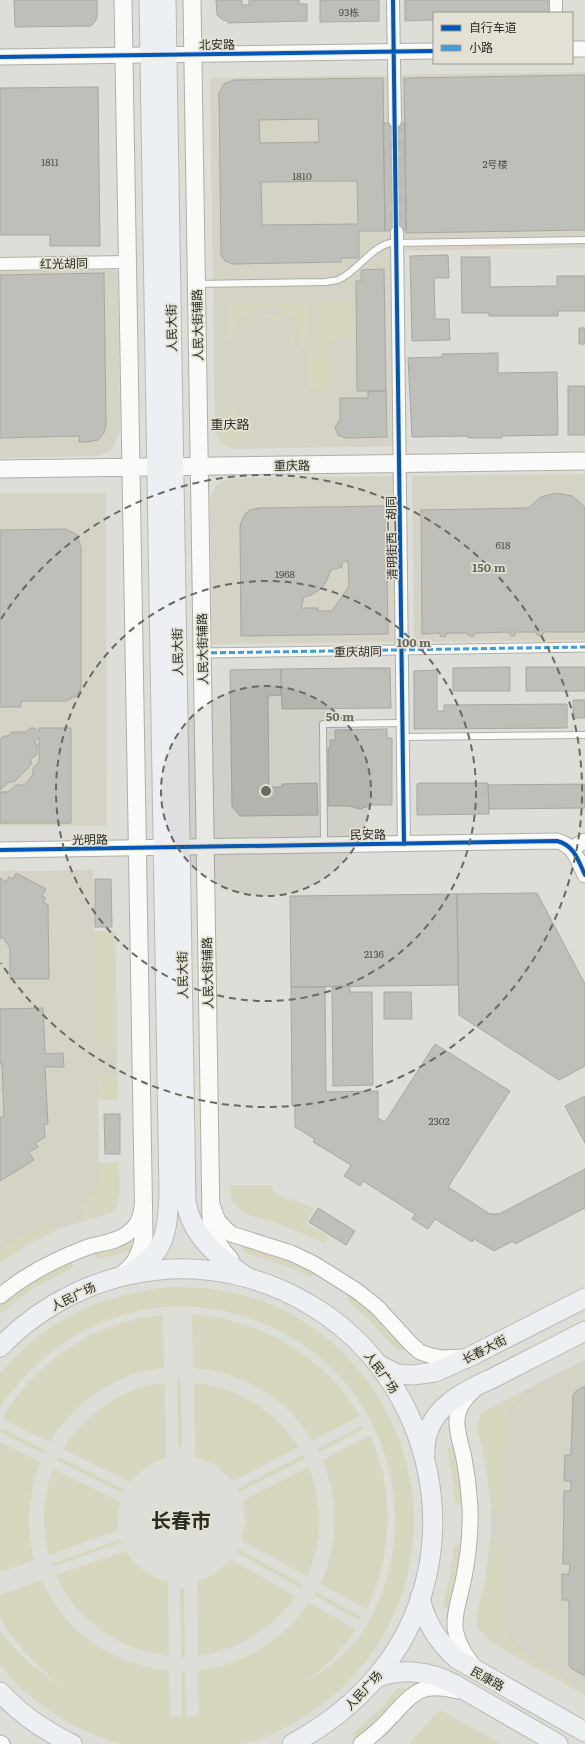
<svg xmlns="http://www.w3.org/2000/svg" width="585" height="1744" viewBox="0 0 585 1744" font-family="Literata,'Noto Sans SC',serif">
  <rect width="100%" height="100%" fill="#deded8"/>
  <!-- built -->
  <path fill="#d4d3c5" d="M585 72V248L390 251 393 446 233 449 222 443 215 433 210 78Z
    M118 270 120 430 114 446 110 451 97 456 0 458V271Z
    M585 474V640L414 642 412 476Z
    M394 476 396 642 212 644 210 499 216 486 221 482 232 478Z
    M0 493H106L107 826H0Z
    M93 870 94 931H115L118 1100H98L99 1162H119V1197L116 1207 112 1212 59 1229 34 1241 0 1262V871Z
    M585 1360V1695L491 1642 478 1628 476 1615 484 1588 491 1534V1507L489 1480 477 1427 479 1419 481 1414 489 1409Z"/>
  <!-- green -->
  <path fill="#d7d6be" d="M352 301 353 339 330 340V392C325 392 319 393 315 391 302 387 307 364 307 353H318L317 302Z
    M308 302 309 337H305L304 349 300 348C305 299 239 291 232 338L239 339C246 300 297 308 293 347L290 346C294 308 240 307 242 342H227L226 304Z
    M224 407H235C238 420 245 428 259 431V439L240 440V449C225 449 215 441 215 425H224Z
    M94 931H115L117 1048H96Z
    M97 1075H117L118 1100H98Z
    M99 1162H119C119 1174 123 1203 113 1211 106 1216 93 1217 85 1219L78 1205C100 1190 99 1188 99 1162Z
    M230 1185H271L274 1192 279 1195 314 1208 306 1223 329 1237 325 1243 275 1222 248 1215 236 1206 232 1201Z
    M47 1223 52 1233 34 1241 0 1262V1249L29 1231Z
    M130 1240 134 1245 131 1251 98 1259 92 1255V1253Z
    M244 1244 267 1248 316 1272 315 1275 311 1277 286 1266 245 1253 242 1249Z
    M71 1261 73 1265 71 1269 32 1289 0 1314V1301L27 1281Z
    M170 1287C198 1287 224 1289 250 1297 368 1333 439 1462 406 1581 393 1627 367 1668 329 1699 308 1716 269 1740 241 1744 220 1744 196 1744 174 1744 158 1744 138 1744 122 1744 113 1743 103 1738 95 1735 58 1720 25 1696 0 1665V1631C85 1744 264 1744 356 1641 381 1607 395 1564 395 1522 395 1477 382 1434 356 1397 319 1345 261 1313 197 1307 118 1301 42 1342 0 1408V1374C45 1320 101 1294 170 1287Z
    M350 1294H355L405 1348 404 1349 399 1351 396 1349 367 1318 349 1302 347 1298Z
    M192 1314C262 1320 324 1356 360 1416L312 1441C289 1398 241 1372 193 1368Z
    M163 1315 164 1368C118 1371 73 1403 50 1442L2 1419C37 1360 95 1321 163 1315Z
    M177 1378H181L182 1447H178Z
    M165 1383 166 1457 147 1466 130 1482 63 1449C85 1414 123 1387 165 1383Z
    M194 1383C237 1386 275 1411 299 1447L233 1481 216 1465 195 1457Z
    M521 1393 523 1395 508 1411 506 1417 505 1507H491L484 1453 477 1427 479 1419 481 1414 489 1409Z
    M362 1426 363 1429 319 1452 317 1449Z
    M1 1428 45 1450 44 1454 0 1432Z
    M370 1436C396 1490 392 1556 367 1609L320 1584C338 1546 340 1498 322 1460Z
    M0 1442 40 1462C28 1495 26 1526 34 1560L0 1572Z
    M451 1445 457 1447 464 1504 462 1505 457 1504 455 1502 454 1485 447 1450Z
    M303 1455 305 1459 239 1492 238 1488Z
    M59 1457 125 1490 123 1493 57 1460Z
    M309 1467C322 1502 324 1542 307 1576L242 1541 245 1522 243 1500Z
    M53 1469 120 1502 118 1516V1530L49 1555C41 1526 43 1497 53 1469Z
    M121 1539 122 1542 52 1567 51 1564Z
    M457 1544 463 1545 465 1547 450 1609H447L443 1604 449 1581 454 1547Z
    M490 1547 505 1548V1628L509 1640 531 1659 583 1690 581 1693 491 1642 478 1628 476 1615 484 1588Z
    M238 1549 303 1585 301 1588 236 1552Z
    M126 1551C135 1566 150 1577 168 1582L169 1656C120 1650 76 1621 56 1575Z
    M231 1560 296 1596C272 1629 239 1650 198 1656L197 1581 215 1574Z
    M42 1580C64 1633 114 1664 169 1671L170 1724C111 1724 54 1689 18 1644 12 1637 3 1626 0 1616 0 1610 0 1601 0 1595Z
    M180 1589H184L185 1657H181Z
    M316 1592 360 1616 359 1620 314 1595Z
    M309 1603 356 1629C320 1682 264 1719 199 1724L198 1671C245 1664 282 1641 309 1603Z
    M182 1672H185L186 1722H182Z
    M402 1687 406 1691V1693L356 1741 354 1740 352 1734 381 1708 397 1689Z
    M442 1711 444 1712 501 1744H409L436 1713Z"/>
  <!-- building -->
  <path fill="#bfbfba" stroke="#a8a7a2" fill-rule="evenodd" d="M14 0H97V18L94 23 91 26 15 27Z
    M216 0H242V5H249V0H299V4H307V21L228 23V21L223 20 217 15Z
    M320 0H379V21L320 22Z
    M405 0H548V13H434V20L405 21Z
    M585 75V230L406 233 404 78Z
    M383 78 385 231H359V258H341V262L233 264 225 261 221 255 219 93 224 84 234 80ZM318 119 319 142 260 143 259 120ZM337 181H357L358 224 262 225 261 182Z
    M98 87 100 246H50V235H0V88Z
    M383 123H405L406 230 385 231Z
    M448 255 449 278H434L435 319H449L450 340 412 341 410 256Z
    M461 257H490V287L557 286V276H585V311H558V316H489V313H462Z
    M384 269 386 391H357L356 281H361V270Z
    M104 273 106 424 104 433 98 440 88 442H79V436L0 438V275Z
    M579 328H585V344H579Z
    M498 353V373L557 372 558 435 502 436V438H468V436L412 437 408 358 442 357V354Z
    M568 386H585V435H568Z
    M368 391H386L387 437 346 438 338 435 335 427 340 420V398H368Z
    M556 493 572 496 585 507V632H544L542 636 537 635 536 632H516L514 636H511L509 632 475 633 473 637 468 635 467 633H447L445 637 440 636V633L422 634 421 510 528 508 541 497Z
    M386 506 388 634 241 636 240 527 241 522 246 513 250 510 260 508ZM348 561 349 586 332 611H318V608H301L304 597 311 595 322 588 326 582 331 570 342 567V562Z
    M65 529 76 534 81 546V689L77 696 66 701H21V707H0V530Z
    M510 667V691H453V668Z
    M526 667H585V691H526Z
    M364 668H390L391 708 282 709 281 669Z
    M281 669V695L268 696 269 787H282V784L317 783 318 815 240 816 232 807 230 670Z
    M437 670V711H444V705L567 704V728L414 729V671Z
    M573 700H585V718H573Z
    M30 728H35L39 732V728H71V823H0V792H8L16 785H24L33 775V768L39 762V737L35 741V744H37V754L31 760V765L14 782H9L0 790V739L3 736H8L12 732H26Z
    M387 729V738H392V805H372L360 809 349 806H328V748H330V740H335V730Z
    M422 783H488L489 814 417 815V784Z
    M585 784V808L489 809 488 785Z
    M16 873 46 889 42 896 46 898 43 902 48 905 49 979H10V948L3 937 0 939V878L6 882 9 877 13 879Z
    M95 879H111L112 927H95Z
    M537 893 585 984V1066L559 1080 459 1015 457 894Z
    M457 894 458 985 291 987 290 896Z
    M350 986V992H372L373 1085 333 1086 332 987Z
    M291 987H325L326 1092 378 1091V1118L385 1122 435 1044 510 1091 448 1187 490 1214H499L585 1169V1208L515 1244 513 1241 494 1251 474 1239 472 1242 435 1219 428 1229 412 1219 415 1214 363 1181 360 1186 344 1176 351 1165 313 1142 315 1139 295 1127V1106H292Z
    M384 992H411L412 1019H384Z
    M43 1008 45 1054 63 1053 64 1067H45L48 1124H44L45 1137 35 1143 38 1147 29 1152 34 1160 0 1181V1118L4 1116 2 1064H0V1009Z
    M585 1096V1143L565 1106Z
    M104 1114H120V1154H105Z
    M318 1208 355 1231 346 1245 309 1222Z
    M585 1386V1676L572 1669 569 1665V1600H562V1574H569L570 1564H563L564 1491H571V1481H564L565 1455H571L573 1395 576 1391Z
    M176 1513H188V1525H176Z"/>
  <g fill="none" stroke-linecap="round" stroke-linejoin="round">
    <!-- minor-tunnel -->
    <path stroke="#babab4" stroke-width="12" stroke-dasharray="12 6" stroke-linecap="butt" d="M395 121 397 232"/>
    <defs>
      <path id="service" d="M198 284 326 282C330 281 335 281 338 280 358 271 370 248 390 243L585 240
        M403 737 585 735
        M324 845 323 724 403 723"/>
      <path id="pedestrian" d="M202 653 585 647"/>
      <path id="minor" d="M393 0 395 121
        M556 0V13
        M397 232 404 844
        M0 264 127 262"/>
      <path id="tertiary" d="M572 49H585
        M0 57 434 51
        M572 848 585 841
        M0 850 557 841C574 845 578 860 585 875
        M212 1205 218 1221 231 1234 291 1253 314 1264 357 1291 377 1307 411 1344 420 1352 432 1356 442 1358 464 1357
        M0 1296C26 1274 56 1259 88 1247 101 1243 117 1242 128 1233 137 1227 141 1217 142 1207
        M473 1391C448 1413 458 1431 464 1458 467 1474 469 1490 470 1507 471 1532 468 1558 463 1582 460 1597 454 1612 455 1627 457 1643 465 1655 475 1668
        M0 1743 2 1744
        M361 1744C372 1736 382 1727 391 1717 415 1691 421 1682 458 1691"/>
      <path id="secondary" d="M123 0 144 1236C141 1251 137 1264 124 1273
        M192 0 211 1220C213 1235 219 1249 230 1259
        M0 469 585 461"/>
      <path id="primary" d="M166 0 186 1202C192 1238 220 1258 248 1278
        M126 1275C165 1255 167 1236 169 1194L149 0
        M0 1347C43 1303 98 1276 159 1270 210 1265 263 1277 307 1303 437 1377 476 1559 377 1676 353 1705 325 1726 292 1744
        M379 1365 397 1374 413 1375 435 1372 471 1356 585 1298
        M425 1454C424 1434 433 1415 449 1403 463 1391 481 1384 497 1376 526 1361 556 1346 585 1331
        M420 1597C425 1622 438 1642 457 1659L585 1732
        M374 1679C400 1667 430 1671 454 1684L558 1744
        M0 1692C20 1714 45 1731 72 1744"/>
    </defs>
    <!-- service casing -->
    <use href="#service" stroke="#afafaa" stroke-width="8"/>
    <!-- pedestrian casing -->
    <use href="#pedestrian" stroke="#afafaa" stroke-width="11"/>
    <!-- minor casing -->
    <use href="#minor" stroke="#afafaa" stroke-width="14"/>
    <!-- tertiary casing -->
    <use href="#tertiary" stroke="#afafaa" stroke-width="17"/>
    <!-- secondary casing -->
    <use href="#secondary" stroke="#afafaa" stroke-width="19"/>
    <!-- primary casing -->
    <use href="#primary" stroke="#b9b9b5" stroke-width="21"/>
    <!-- service -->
    <use href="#service" stroke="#fafaf9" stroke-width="6"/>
    <!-- pedestrian -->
    <use href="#pedestrian" stroke="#fafaf9" stroke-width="9"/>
    <!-- minor -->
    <use href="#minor" stroke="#fafaf9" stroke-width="12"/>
    <!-- tertiary -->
    <use href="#tertiary" stroke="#fafaf9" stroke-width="15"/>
    <!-- secondary -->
    <use href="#secondary" stroke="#fafaf9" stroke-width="17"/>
    <!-- primary -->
    <use href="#primary" stroke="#edf0f2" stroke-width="19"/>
    <!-- quiet -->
    <path stroke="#3d9ce0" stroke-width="3" stroke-dasharray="6 3" stroke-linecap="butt" d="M202 653 585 647"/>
    <defs>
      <path id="cycleway" d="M393 0 404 844
        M0 57 434 51
        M0 850 557 841C574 845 578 860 585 875"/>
    </defs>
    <!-- cycleway casing -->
    <use href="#cycleway" stroke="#e2e1d4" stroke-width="6"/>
    <!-- cycleway -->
    <use href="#cycleway" stroke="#0057b8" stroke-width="4"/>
  </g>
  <!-- distance rings -->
  <circle cx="266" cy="791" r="105" fill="#6a6964" fill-opacity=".12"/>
  <g fill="none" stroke="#6a6964" stroke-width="2" stroke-dasharray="7 5">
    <circle cx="266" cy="791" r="105"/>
    <circle cx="266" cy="791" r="210"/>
    <path d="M1 619A316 316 0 1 1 1 963"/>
  </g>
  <g text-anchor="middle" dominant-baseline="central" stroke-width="3.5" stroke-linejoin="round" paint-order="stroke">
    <!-- number labels -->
    <g font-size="10" fill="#504f4a">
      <text x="349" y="11">93栋</text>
      <text x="50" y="161">1811</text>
      <text x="495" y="163">2号楼</text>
      <text x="302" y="175">1810</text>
      <text x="503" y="544">618</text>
      <text x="285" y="573">1968</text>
      <text x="374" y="953">2136</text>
      <text x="439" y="1120">2302</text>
    </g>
    <!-- street labels -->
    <g font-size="12" fill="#2b2a25" stroke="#e2e1d4">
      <text transform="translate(217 44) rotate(-1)">北安路</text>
      <text transform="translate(64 263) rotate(-1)">红光胡同</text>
      <text transform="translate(197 325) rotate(-91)">人民大街辅路</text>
      <text transform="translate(171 328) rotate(-91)">人民大街</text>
      <text transform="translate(292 465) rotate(-1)">重庆路</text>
      <text transform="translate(391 538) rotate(-91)">清明街西二胡同</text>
      <text transform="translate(202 649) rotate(-91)">人民大街辅路</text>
      <text transform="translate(358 651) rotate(-1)">重庆胡同</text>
      <text transform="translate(177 652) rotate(-91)">人民大街</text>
      <text transform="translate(368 834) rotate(-1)">民安路</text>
      <text transform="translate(90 839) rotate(-1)">光明路</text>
      <text transform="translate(207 973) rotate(-91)">人民大街辅路</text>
      <text transform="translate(182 975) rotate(-91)">人民大街</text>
      <text transform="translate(73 1296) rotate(-26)">人民广场</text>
      <text transform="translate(484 1349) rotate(-27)">长春大街</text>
      <text transform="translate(382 1372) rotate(54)">人民广场</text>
      <text transform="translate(488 1678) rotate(29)">民康路</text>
      <text transform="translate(363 1690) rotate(-47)">人民广场</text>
    </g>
    <!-- neighbourhood labels -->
    <g font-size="13" fill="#2e2d23" stroke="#e2e1d4">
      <text x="230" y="423">重庆路</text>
    </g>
    <!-- town labels -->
    <g font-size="20" font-weight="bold" fill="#2e2d23" stroke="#e2e1d4">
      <text x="181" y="1519">长春市</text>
    </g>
  </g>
  <circle cx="266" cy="791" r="6" fill="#6a6964" stroke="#e2e1d4" stroke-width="2"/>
  <g font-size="12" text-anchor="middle" font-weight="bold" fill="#6a6964" stroke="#e2e1d4" stroke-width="3.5" stroke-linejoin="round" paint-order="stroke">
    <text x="489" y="572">150 m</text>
    <text x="414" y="647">100 m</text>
    <text x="340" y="721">50 m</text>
  </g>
  <!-- legend -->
  <rect x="433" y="12" width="140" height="52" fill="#e2e1d4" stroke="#99988e"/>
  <rect x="441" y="25" width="20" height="6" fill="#0057b8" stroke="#99988e"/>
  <text x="469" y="32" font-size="12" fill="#2b2a25">自行车道</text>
  <rect x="441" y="45" width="20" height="6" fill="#3d9ce0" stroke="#99988e"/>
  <text x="469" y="52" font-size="12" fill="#2b2a25">小路</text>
</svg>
